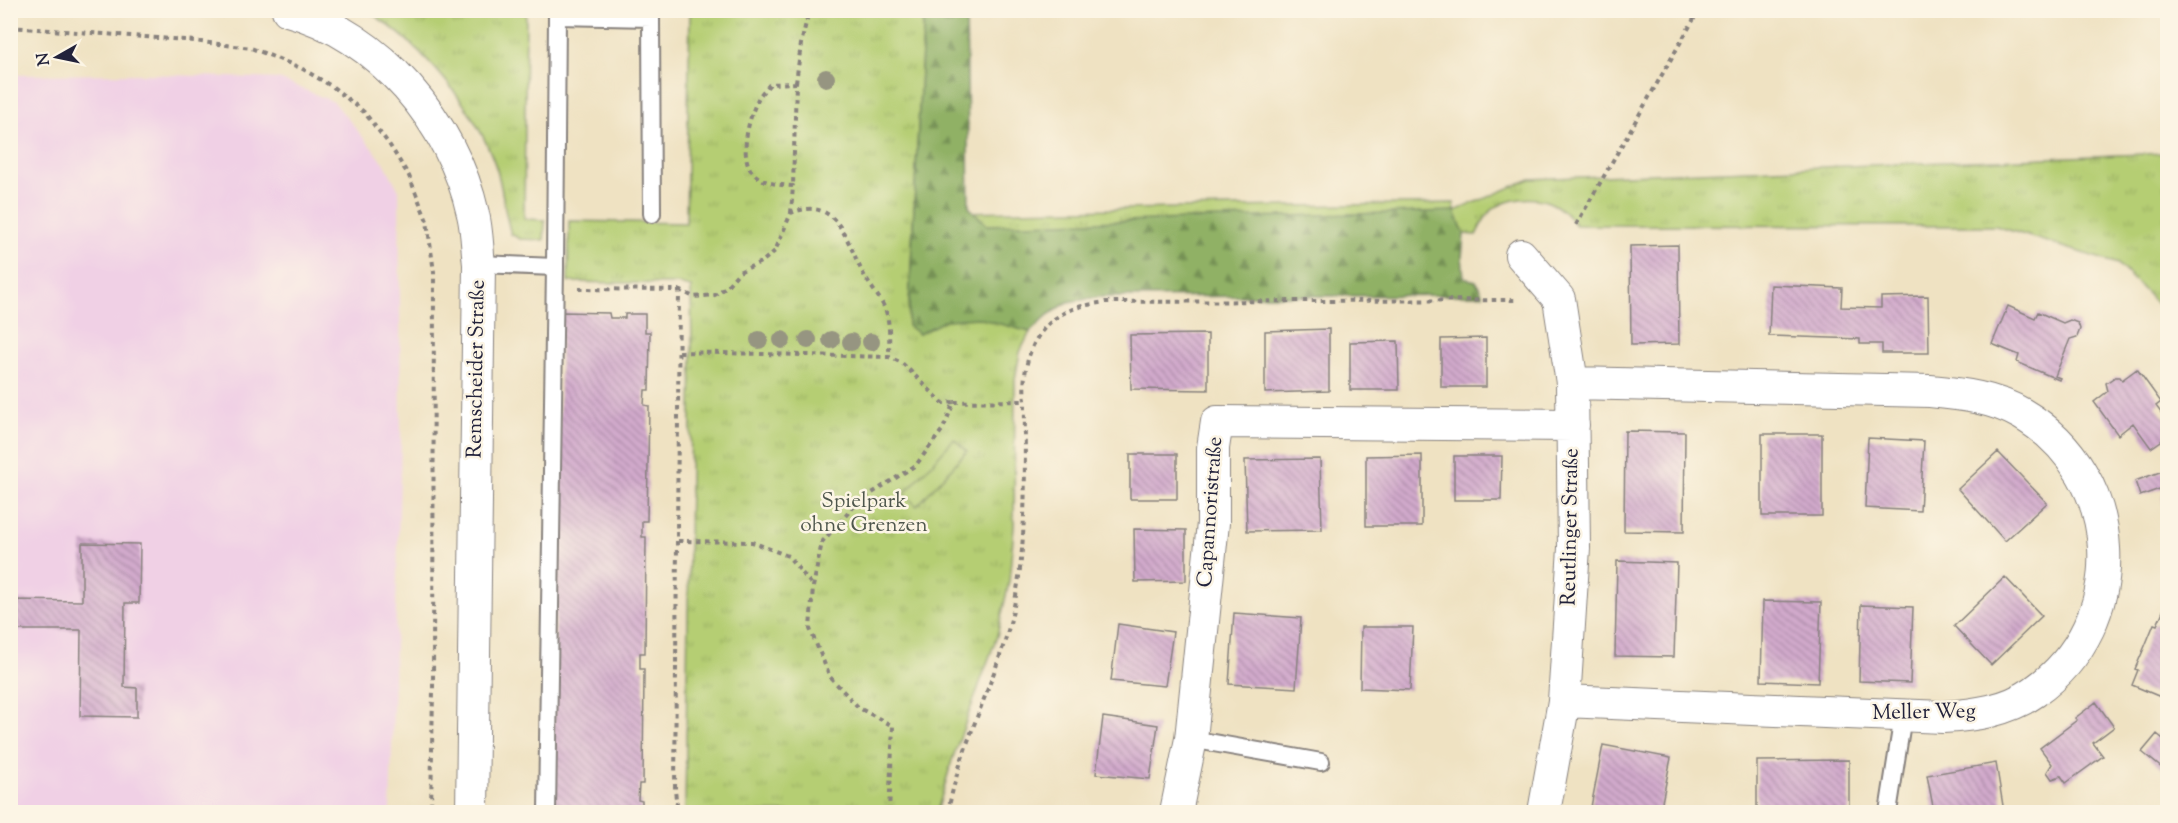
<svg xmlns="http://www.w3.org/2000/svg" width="2178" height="823" viewBox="0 0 2178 823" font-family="'Sorts Mill Goudy',serif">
  <defs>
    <pattern id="grass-tufts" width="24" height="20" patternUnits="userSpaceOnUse" patternTransform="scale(1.5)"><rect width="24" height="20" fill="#b5ce73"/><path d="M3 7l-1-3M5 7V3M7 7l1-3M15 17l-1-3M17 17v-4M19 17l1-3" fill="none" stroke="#9bb164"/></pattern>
    <pattern id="forest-firs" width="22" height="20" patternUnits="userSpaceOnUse" patternTransform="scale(1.5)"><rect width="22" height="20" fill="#90b165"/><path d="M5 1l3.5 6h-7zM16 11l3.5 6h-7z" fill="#759054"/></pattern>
    <pattern id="building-back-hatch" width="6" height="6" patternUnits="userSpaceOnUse" patternTransform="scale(1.5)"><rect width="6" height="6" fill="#d2aacc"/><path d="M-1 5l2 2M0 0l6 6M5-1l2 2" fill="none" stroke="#aa8aa7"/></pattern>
  </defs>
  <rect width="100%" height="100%" fill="#fcf5e5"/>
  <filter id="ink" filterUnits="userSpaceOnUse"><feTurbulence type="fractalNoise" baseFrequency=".0167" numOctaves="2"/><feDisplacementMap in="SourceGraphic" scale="12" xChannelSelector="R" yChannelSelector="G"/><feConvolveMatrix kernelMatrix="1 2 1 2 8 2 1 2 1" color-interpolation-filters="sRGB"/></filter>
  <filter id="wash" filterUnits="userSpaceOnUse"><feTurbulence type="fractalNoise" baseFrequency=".008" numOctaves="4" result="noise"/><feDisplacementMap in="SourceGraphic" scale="24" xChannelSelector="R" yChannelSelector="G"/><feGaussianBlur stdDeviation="1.35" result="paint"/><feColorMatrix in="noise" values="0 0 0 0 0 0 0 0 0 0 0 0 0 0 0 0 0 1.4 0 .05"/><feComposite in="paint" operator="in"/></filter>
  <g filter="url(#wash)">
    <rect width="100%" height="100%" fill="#efe2c2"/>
    <!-- built -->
    <path fill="#f0d0e5" d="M147 74 279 79 334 102 385 164 399 191 401 442 390 812H11V75Z"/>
    <!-- grass -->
    <path fill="url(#grass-tufts)" stroke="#6c7857" stroke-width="1.5" d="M367 11H526L524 219 545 220 544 240 520 239 511 234C504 212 503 188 496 167 476 108 420 42 367 11Z
      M690 11H924L908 325 919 334 960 212 1454 203 1455 211 1530 179 2167 153V314L2118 264 1996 226 1576 225C1569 216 1562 208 1551 203 1533 195 1507 198 1492 210 1485 216 1480 227 1476 235L1464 234 1456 214 1029 266 1007 325 1030 332 1020 352 1015 379 1014 527 1009 582 997 636 952 760 937 812H685L692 348 691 287 678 284 568 282 569 221 686 223Z"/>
    <!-- forest -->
    <path fill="url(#forest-firs)" stroke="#596a50" stroke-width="1.5" d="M924 11H966L969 207 987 225 1455 211 1464 234 1462 257 1464 278 1476 281 1483 295 1099 297 1068 302 1048 315 1030 332 978 318 946 320 919 334 908 326Z"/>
    <!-- pitch -->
    <path fill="#b5ce73" stroke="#6c7857" stroke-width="1.5" d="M954 439 967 451 917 506 904 494Z"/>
    <g id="blocks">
      <!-- building -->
      <path fill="url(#building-back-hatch)" d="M1678 245 1679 344 1631 345 1630 246Z
        M1771 285 1842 288 1841 307 1881 308V297L1928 296 1929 353H1882V344H1860V339L1769 336Z
        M2008 306 2035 318 2038 312 2063 323 2070 320 2078 323 2080 329 2077 337 2070 339 2055 376 2060 378 2059 380 2017 362 2019 355 1992 344Z
        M561 312 609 313 610 318H625V314H645V332H650L649 390H645L644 405 649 406 647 521H642V537H646L645 653H640V669H644L643 784H639L638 800 642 801V812H552Z
        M1329 329V391L1265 393V331Z
        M1208 334V390L1131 389 1130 335Z
        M1486 338V387H1441V339Z
        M1398 341 1399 390H1350V342Z
        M2137 369 2161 402 2156 406 2168 422V436L2151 448 2133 423 2118 435 2094 402 2108 391 2106 383 2115 377H2120L2122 380Z
        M1625 431 1685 432 1684 532 1624 531Z
        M1762 434H1822V516H1762Z
        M1868 438 1924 441 1920 511 1865 508Z
        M1998 452 2047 503 2005 541 1958 489Z
        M1130 454H1177V499H1130Z
        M1422 455V526H1366V456Z
        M1454 456H1502L1501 500H1454Z
        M1320 459 1322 530 1247 531 1245 460Z
        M2168 469V486L2140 496 2135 481Z
        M2168 495V529H2166L2162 496Z
        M1134 529 1186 530V581L1135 582Z
        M82 543 140 544 139 603H125L124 687 137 688V717L80 716 81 630H10V600L82 601Z
        M1617 561 1677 563 1674 657 1615 656Z
        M2005 577 2042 616 1991 665 1954 626Z
        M1763 601 1821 602 1818 683 1761 681Z
        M1861 605 1913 607 1910 683 1859 681Z
        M2164 609 2168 610V700L2132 685 2138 670 2135 669 2145 646 2154 624 2157 625Z
        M1234 613 1301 618 1296 688 1229 684Z
        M1118 624 1173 632 1165 686 1111 681Z
        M1361 627H1413L1410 690 1360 688Z
        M2096 702 2114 727 2093 743 2103 756 2066 783 2061 776 2052 779 2047 772 2052 764 2040 748 2077 720 2075 718Z
        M1103 717 1158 725 1150 779 1096 774Z
        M2157 734 2168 743V773L2142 752Z
        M1603 745 1671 758 1660 812H1590Z
        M1849 760V812H1757V761Z
        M1996 763 2004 812H1934L1927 775Z"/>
    </g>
  </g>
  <g filter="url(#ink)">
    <use href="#blocks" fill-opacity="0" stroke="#88827e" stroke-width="1.5"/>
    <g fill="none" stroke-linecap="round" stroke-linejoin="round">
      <defs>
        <path id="service" d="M479 264 555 267 547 812
          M555 267 557 16 651 18 652 214
          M1191 739 1321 762
          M1888 812 1903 716"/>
        <path id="minor" d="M288 10C380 35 453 123 473 214 477 230 477 248 479 264L472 812
          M1521 255 1559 299 1572 383 1574 548 1564 701 1544 812
          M1564 701 1943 717C1975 715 2007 711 2034 692 2133 623 2126 475 2022 414 1995 398 1962 394 1930 391L1572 383
          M1176 812 1191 739 1213 523V448L1217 422 1573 425"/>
      </defs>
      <!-- service casing -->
      <use href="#service" stroke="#88827e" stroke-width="20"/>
      <!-- minor casing -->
      <use href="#minor" stroke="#88827e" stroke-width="34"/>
      <!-- path -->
      <path stroke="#88827e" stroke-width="4" stroke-dasharray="4.5 4.5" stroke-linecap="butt" d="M10 27 185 40 251 48 301 68 333 87 364 112 389 144 409 176 427 221 434 272 433 689 431 812
        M796 83 801 44 809 10
        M791 213 793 186C778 185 759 183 750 169 740 151 749 117 758 99 760 94 766 89 770 84L796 83 793 186
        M1576 225 1699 10
        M579 289 679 290 675 791 678 812
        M679 290 694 297 715 295 727 286 739 272 763 261 775 251 791 213C839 194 847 245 864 275 872 290 886 303 888 320 890 332 889 345 889 357
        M679 352 889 357 902 363 943 403 954 402
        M678 541 752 542 788 556 813 586
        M889 812 893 726 859 708 830 677 810 629 813 587 822 542 858 502 916 465 943 429 954 402 1025 401
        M948 812C959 751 989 694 1007 634 1029 559 1024 479 1025 401 1021 363 1034 323 1073 309 1083 305 1095 304 1105 302L1517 300"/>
      <!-- service -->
      <use href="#service" stroke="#fff" stroke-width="16"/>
      <!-- minor -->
      <use href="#minor" stroke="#fff" stroke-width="32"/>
    </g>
    <!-- trees -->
    <g fill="#969581">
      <circle cx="826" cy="78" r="9"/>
      <circle cx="759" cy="340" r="9"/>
      <circle cx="782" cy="340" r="9"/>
      <circle cx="808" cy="340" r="9"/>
      <circle cx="831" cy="340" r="9"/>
      <circle cx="851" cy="342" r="9"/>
      <circle cx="871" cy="342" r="9"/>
    </g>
  </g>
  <g text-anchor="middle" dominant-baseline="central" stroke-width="5" stroke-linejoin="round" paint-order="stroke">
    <!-- street labels -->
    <g font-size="21" fill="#22223b" stroke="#fcf5e5">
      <text transform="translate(477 369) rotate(-89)">Remscheider Straße</text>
      <text transform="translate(1211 512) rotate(-86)">Capannoristraße</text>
      <text transform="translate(1571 527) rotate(-89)">Reutlinger Straße</text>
      <text transform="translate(1924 713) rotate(-1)">Meller Weg</text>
    </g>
    <!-- park labels -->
    <g font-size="21" fill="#4e564c" stroke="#fcf5e5">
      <text x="864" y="502">Spielpark<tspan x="864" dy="24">ohne Grenzen</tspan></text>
    </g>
  </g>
  <!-- margin -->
  <rect width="2178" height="823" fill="none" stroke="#fcf5e5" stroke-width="36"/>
  <!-- north arrow -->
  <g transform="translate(57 57) rotate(261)" stroke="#fcf5e5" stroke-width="4.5" paint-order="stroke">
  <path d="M0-4.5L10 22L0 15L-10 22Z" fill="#22223b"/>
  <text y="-9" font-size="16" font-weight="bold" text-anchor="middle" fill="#22223b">N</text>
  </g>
</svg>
